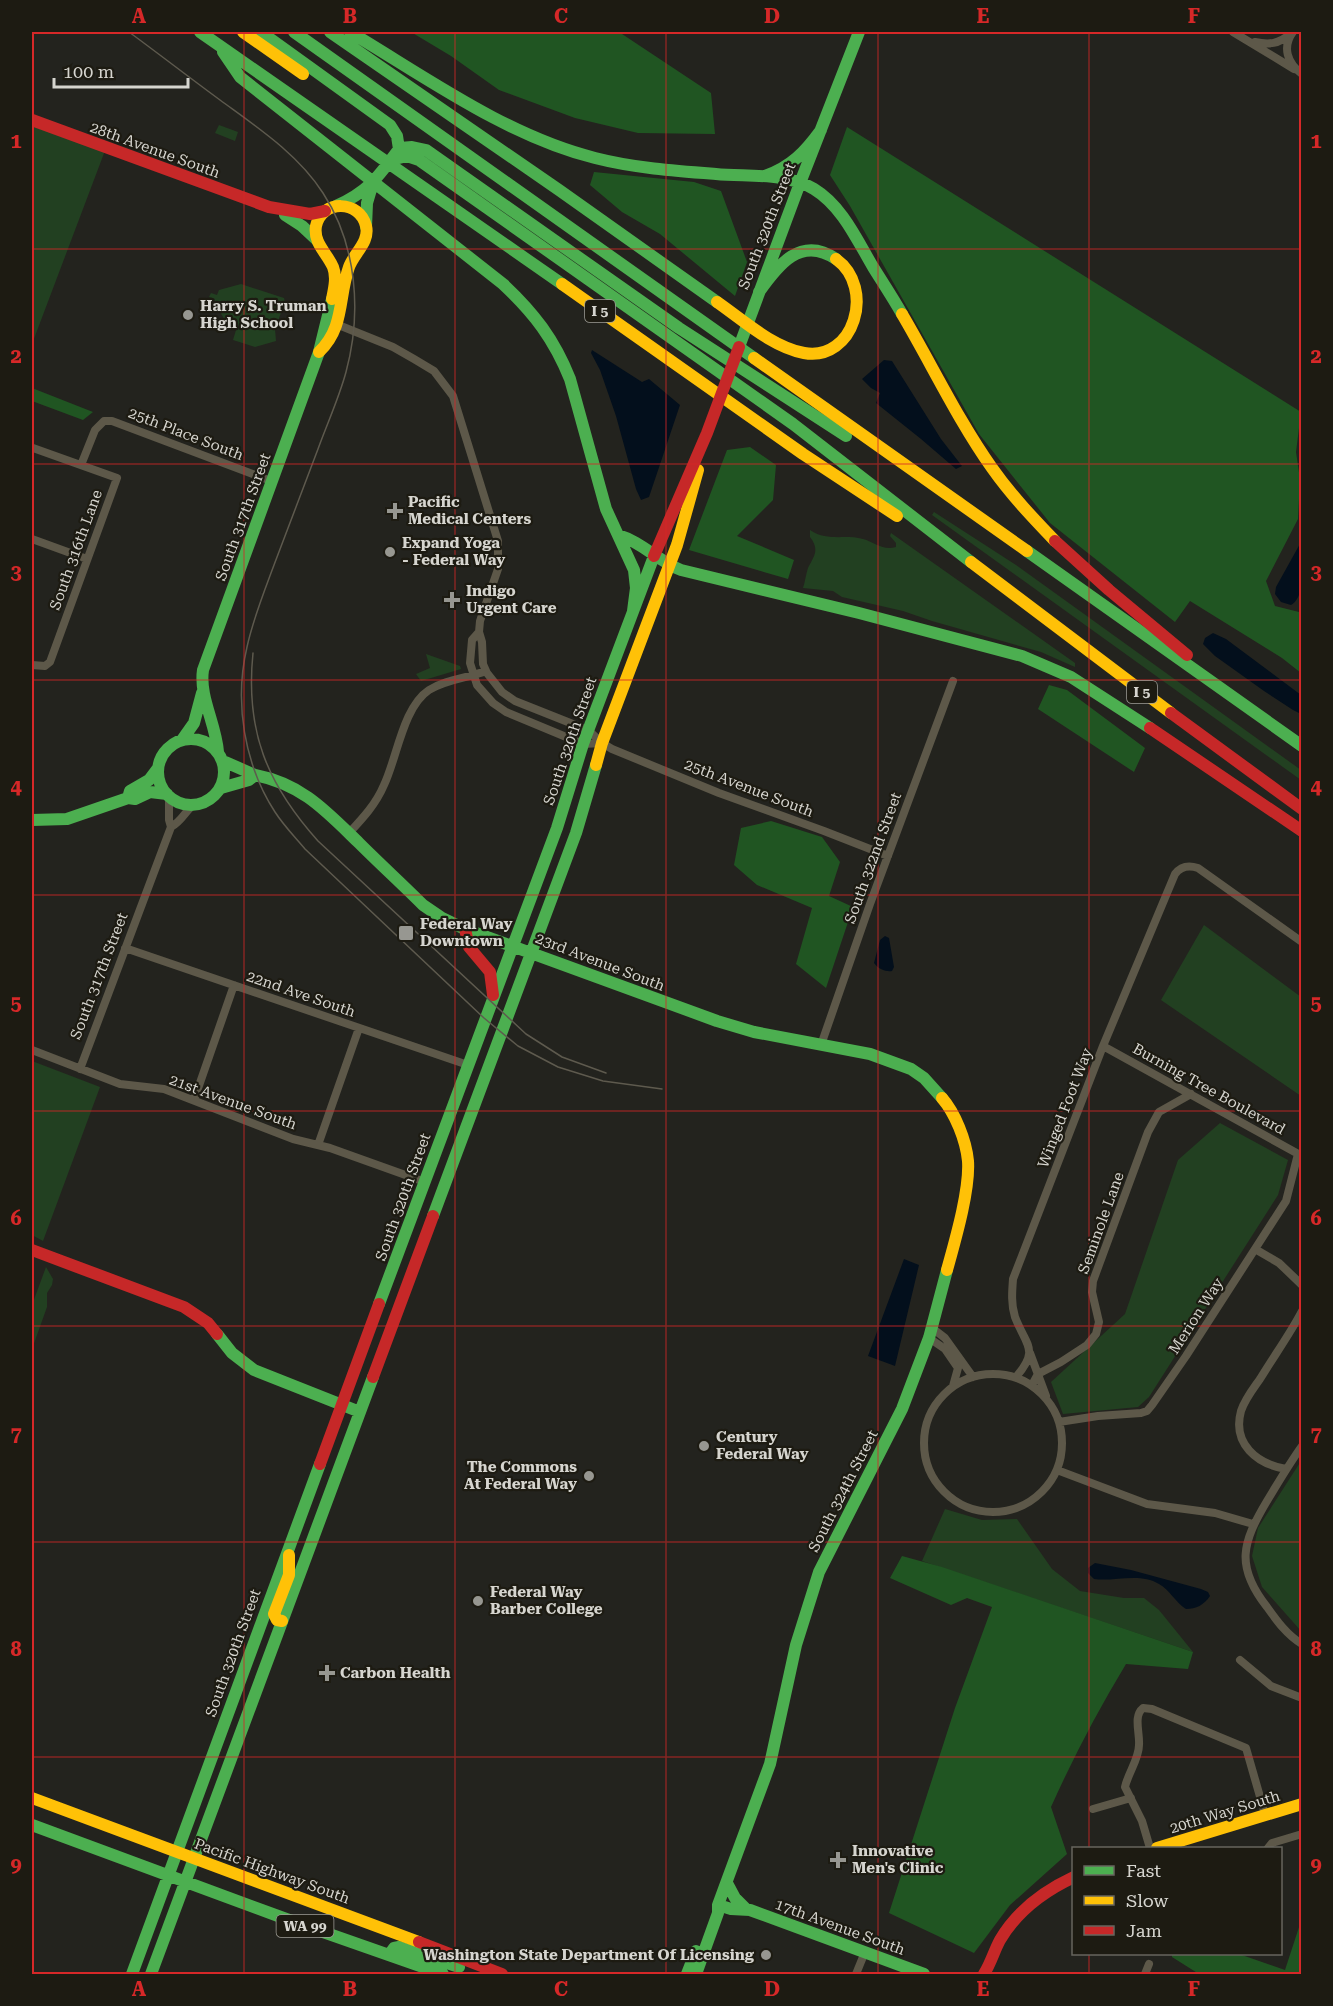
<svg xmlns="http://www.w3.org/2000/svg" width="1333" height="2006" viewBox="0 0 1333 2006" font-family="'Roboto Serif',serif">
  <rect width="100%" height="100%" fill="#23231e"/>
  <!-- green -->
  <path fill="#224021" d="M32 120 106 148 32 344Z
    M219 125 238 132 235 141 215 133Z
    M241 284 284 298 285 302 275 329 276 341 255 347 233 340 236 330 231 329 214 303 215 299 209 297 211 293 217 295 219 290Z
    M934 512 1016 565 1301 770V780L932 515Z
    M810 530C828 542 844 534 863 539 874 542 883 551 896 547V543L890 536 891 533 1075 663V667L1041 652 932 621 903 611 842 597 833 591 803 588C805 582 806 574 808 568 814 556 820 550 810 537Z
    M426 654 460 666 461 669 421 681 416 674 430 668Z
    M1204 925 1301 997V1096L1161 1000Z
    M32 1061 100 1087 43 1241 32 1235Z
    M1220 1123 1288 1160 1278 1195 1149 1397 1138 1407 1063 1414 1051 1382 1125 1314 1178 1160Z
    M46 1267 53 1279 52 1285 47 1293V1307L32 1349V1305Z
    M1301 1461V1631L1262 1587 1252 1556 1258 1528Z
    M945 1509 982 1520 1017 1519 1052 1569 1080 1591 1124 1598H1144L1159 1610 1193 1652 922 1561Z"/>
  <!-- forest -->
  <path fill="#205522" d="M411 32H619L711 93 715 134 638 133 575 118 499 90 451 56Z
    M847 127 1301 412 1296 452 1300 479 1298 519 1266 581 1275 606 1299 612 1301 605V673L1282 658 1190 601 1175 622 1050 523 979 434 850 206 830 175Z
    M594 172 694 182 721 191 747 262 735 296 660 234 622 212 590 185Z
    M32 388 93 412 83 420 32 401Z
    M750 447 776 465 773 500 737 536 794 560 788 579 689 550 727 450Z
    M1049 685 1067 690 1145 748 1134 772 1038 709Z
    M771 821 822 837 840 862 829 896 853 907 826 988 796 964 812 908 757 885 734 865 741 828Z
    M902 1556 942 1567 1193 1652 1188 1669 1126 1664C1098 1710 1073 1758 1051 1807L1067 1854 1010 1905 974 1953 889 1913 955 1708 992 1607 967 1598 951 1605 890 1578Z
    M1301 1921V1974H1199L1172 1957V1954H1239L1285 1970Z"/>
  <!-- water -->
  <path fill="#030f1c" d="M592 350 642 382 649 379 680 405 649 497 641 500 636 489 616 416 600 370 591 353Z
    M884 360 892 361 941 439 962 466 956 469 921 439 876 403 880 393 871 388 862 379Z
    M1301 542C1302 559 1307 596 1291 605L1281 602 1275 594 1276 587Z
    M1213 633 1226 639 1301 695V714L1293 710 1264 691 1215 656 1203 644 1205 638Z
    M885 936 889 938 894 967 892 971C886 972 878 969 874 963L880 940Z
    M904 1259 919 1265 895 1366 868 1356Z
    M1095 1563 1131 1570 1201 1589 1208 1592 1210 1596C1204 1605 1196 1609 1186 1609 1175 1602 1170 1590 1159 1584 1140 1572 1114 1582 1094 1579L1088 1573V1568Z"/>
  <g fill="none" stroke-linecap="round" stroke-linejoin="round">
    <!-- street -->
    <path stroke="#5d5849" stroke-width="8" d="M1233 32 1294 69
      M1293 32C1282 47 1287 63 1302 74
      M1255 42C1269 45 1279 44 1290 34
      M336 324 393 347 414 359 434 371 453 396 498 541V569L480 621 479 632 482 642 483 664 487 673 502 692 515 701 588 730 602 743 612 749 719 793 824 831 888 856
      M81 465 95 430 104 421H112L271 481
      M32 539 87 559
      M479 632 472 640 470 663 477 685 493 703 506 712 583 744 602 743
      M32 665 45 666 50 662 117 478 33 448
      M169 797V820L171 827
      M349 833C363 818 376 804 384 785 397 758 403 707 429 690 446 679 468 678 486 671
      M125 948 468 1065
      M821 1045 870 904 953 681
      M1103 1046 1302 1156
      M32 1050 120 1084 164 1089 293 1139 330 1148 425 1182
      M80 1069 171 827C181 822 185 812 193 805
      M194 1100 234 985
      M318 1145 359 1028
      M1255 1249 1279 1263 1302 1285
      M932 1328 945 1338 973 1377
      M929 1338 945 1349 958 1368 953 1386
      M1030 1353 1046 1396
      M924 1443a69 69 0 1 1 138 0a69 69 0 1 1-138 0Z
      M1016 1377C1040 1349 1026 1346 1015 1317 1011 1304 1012 1292 1013 1279L1103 1046 1175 874C1181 866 1189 865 1198 868L1302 942
      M1032 1385 1038 1374 1061 1362 1087 1345 1096 1334 1099 1322 1092 1292 1093 1281 1148 1132 1159 1112 1191 1094
      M1059 1422 1098 1416 1141 1413 1147 1411 1152 1405 1186 1356 1286 1201 1298 1154
      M1302 1446C1289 1464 1278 1483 1267 1501 1242 1543 1235 1566 1267 1607 1277 1621 1287 1635 1302 1644
      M1286 1469C1257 1464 1232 1444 1241 1411 1245 1399 1253 1389 1260 1379 1274 1356 1290 1334 1302 1311
      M1057 1470 1147 1504 1215 1513 1253 1524
      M1240 1660 1271 1686 1302 1698
      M1093 1809 1131 1798
      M1150 1848 1142 1821 1125 1787C1128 1773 1139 1759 1139 1745 1140 1733 1133 1716 1143 1708L1152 1709 1246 1748 1265 1814
      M1268 1848 1272 1843 1302 1834
      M856 1974 865 1952
      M1145 1974 1149 1964"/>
    <!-- fast -->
    <path stroke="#4caf50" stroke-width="12" d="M200 32 562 284
      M261 32 390 125 397 136 399 149C378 177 369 191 336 206
      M294 32 754 358
      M330 32 559 190 717 302
      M350 32C427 78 507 136 595 158 634 168 676 171 716 174 747 177 786 172 814 189 842 206 857 240 873 267 883 283 893 298 902 314
      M223 52 240 77 503 284C534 313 554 339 570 379L606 509 634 570 636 588 633 611
      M400 148 412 147 426 150 679 328 846 436
      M391 160 407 156 419 160 793 424 971 562
      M765 176C791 167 805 152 821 130
      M800 183 859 32
      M285 215 302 226 317 240
      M366 227 367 203 372 186
      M759 292C778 265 801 235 836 259
      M739 347 800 183
      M618 535C642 542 658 561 681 570L859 613 1022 656 1071 677 1150 728
      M1027 551 1302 746
      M158 772a33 33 0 1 1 66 0a33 33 0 1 1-66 0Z
      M182 740 194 723 202 693
      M218 752C216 724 199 697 203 670L319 352 332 299
      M223 761 255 775
      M221 788 249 780 255 775C302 784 326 811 359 843 380 864 402 884 423 905L442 918 465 929 717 1021 754 1032 870 1054 911 1069 924 1078 942 1098
      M128 798 130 791 149 780 158 768
      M32 820 67 819 128 798 135 799 150 792 167 794
      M433 1216 576 833 596 765
      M379 1304 557 828 583 744 654 556
      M217 1334 232 1353 254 1370 360 1412
      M32 1825 289 1920 443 1974
      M727 1883 735 1898 746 1909
      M718 1905 731 1909 750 1910 924 1974
      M389 1955 394 1948 399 1947 459 1967
      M132 1974 320 1464
      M151 1974 373 1377
      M687 1974 696 1951
      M696 1974 718 1913V1905L770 1764 796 1645 819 1572 902 1409 929 1338 947 1270"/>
    <!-- slow -->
    <path stroke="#ffc107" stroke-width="12" d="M243 32 303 74
      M562 284 803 454 897 516
      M717 302C743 320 772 347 804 353 854 362 876 288 836 259
      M902 314C932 365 958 420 992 468 1011 495 1033 518 1055 541
      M319 352C345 327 338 298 349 267 354 253 370 242 366 226 360 200 322 199 316 226 313 243 327 253 333 267 337 277 334 289 332 299
      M754 358 1027 551
      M971 562 1171 713
      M596 765 602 743 677 545 698 470
      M942 1098C955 1113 966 1140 968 1161 970 1190 955 1241 947 1270
      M282 1621 277 1620 274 1614 289 1575V1555
      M32 1798 419 1942
      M1157 1848 1302 1804"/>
    <!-- jam -->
    <path stroke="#c62828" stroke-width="12" d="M32 120 269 207 310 214 325 211
      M1055 541 1109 590 1187 655
      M654 556 707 433 739 347
      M1171 713 1302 809
      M1150 728 1302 831
      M465 929 469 947 490 972 493 995
      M32 1250 184 1307 208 1323 217 1334
      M373 1377 433 1216
      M320 1464 379 1304
      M419 1942 502 1974
      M984 1974C991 1963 994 1951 1000 1940 1017 1911 1044 1891 1074 1877"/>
    <!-- tram -->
    <path stroke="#5e5a4e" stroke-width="1.5" d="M129 32C159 54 190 78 220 100 257 127 298 154 323 193 357 245 362 313 346 372 339 398 327 424 318 449 303 488 289 526 274 565 264 592 253 619 247 647 234 702 244 764 275 812 284 826 295 837 305 849L484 1018 518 1046 558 1067 603 1081 662 1089
      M253 653C245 731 267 784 318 841L526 1034 562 1057 606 1073"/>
  </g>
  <!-- grid -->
  <path fill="none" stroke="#d62828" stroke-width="1.5" stroke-opacity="0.55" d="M244 32V1974M455 32V1974M666 32V1974M878 32V1974M1089 32V1848M32 249H1302M32 464H1302M32 680H1302M32 895H1302M32 1111H1302M32 1326H1302M32 1542H1302M32 1757H1302M1089 1954V1974"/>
  <!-- markers -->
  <g fill="#979791" stroke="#1d1b12" stroke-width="2">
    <circle cx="188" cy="315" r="6"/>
    <path d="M392 502h6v6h6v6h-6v6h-6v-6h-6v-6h6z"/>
    <circle cx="390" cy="552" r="6"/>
    <path d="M449 591h6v6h6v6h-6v6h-6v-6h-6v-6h6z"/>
    <rect x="398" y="925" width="16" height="16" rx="3"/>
    <circle cx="704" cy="1446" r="6"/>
    <circle cx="589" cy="1476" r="6"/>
    <circle cx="478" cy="1601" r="6"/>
    <path d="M324 1664h6v6h6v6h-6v6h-6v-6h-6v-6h6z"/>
    <path d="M835 1851h6v6h6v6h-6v6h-6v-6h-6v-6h6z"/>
    <circle cx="766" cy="1955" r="6"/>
  </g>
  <g text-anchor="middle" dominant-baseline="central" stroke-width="4.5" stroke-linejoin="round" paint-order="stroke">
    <!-- shield labels -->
    <g fill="#1d1b12" stroke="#9e9d96" stroke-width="1.5">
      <rect x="585" y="300" width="30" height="22" rx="4.5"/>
      <rect x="1127" y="681" width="30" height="22" rx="4.5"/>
      <rect x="276.5" y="1915" width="57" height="22" rx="4.5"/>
    </g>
    <g font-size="14" font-weight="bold" fill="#d6d5cf">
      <text x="600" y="311">I 5</text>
      <text x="1142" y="692">I 5</text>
      <text x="305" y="1926">WA 99</text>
    </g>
    <!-- street labels -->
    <g font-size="15" fill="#d6d5cf" stroke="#1d1b12">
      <text transform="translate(155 150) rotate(20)">28th Avenue South</text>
      <text transform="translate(767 226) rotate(-69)">South 320th Street</text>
      <text transform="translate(186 434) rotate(21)">25th Place South</text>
      <text transform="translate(243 517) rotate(-70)">South 317th Street</text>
      <text transform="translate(76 550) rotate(-70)">South 316th Lane</text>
      <text transform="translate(570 741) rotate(-71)">South 320th Street</text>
      <text transform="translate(749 788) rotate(21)">25th Avenue South</text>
      <text transform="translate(873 858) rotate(-70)">South 322nd Street</text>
      <text transform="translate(600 962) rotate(21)">23rd Avenue South</text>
      <text transform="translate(99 976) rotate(-69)">South 317th Street</text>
      <text transform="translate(301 994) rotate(19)">22nd Ave South</text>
      <text transform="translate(1209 1089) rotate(29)">Burning Tree Boulevard</text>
      <text transform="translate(233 1102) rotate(20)">21st Avenue South</text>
      <text transform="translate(1065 1108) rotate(-69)">Winged Foot Way</text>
      <text transform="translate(403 1197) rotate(-70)">South 320th Street</text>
      <text transform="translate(1101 1223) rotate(-70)">Seminole Lane</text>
      <text transform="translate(1196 1316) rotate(-57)">Merion Way</text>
      <text transform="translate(843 1491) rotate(-63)">South 324th Street</text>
      <text transform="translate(233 1653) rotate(-70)">South 320th Street</text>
      <text transform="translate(1225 1812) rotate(-17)">20th Way South</text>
      <text transform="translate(272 1871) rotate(20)">Pacific Highway South</text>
      <text transform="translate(840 1927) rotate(20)">17th Avenue South</text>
    </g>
    <!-- poi labels -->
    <g font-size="15" font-weight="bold" fill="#d6d5cf" stroke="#1d1b12" text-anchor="start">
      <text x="200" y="306">Harry S. Truman<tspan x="200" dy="17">High School</tspan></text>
      <text x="408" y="502">Pacific<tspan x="408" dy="17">Medical Centers</tspan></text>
      <text x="402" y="543">Expand Yoga<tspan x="402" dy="17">- Federal Way</tspan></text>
      <text x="466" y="591">Indigo<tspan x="466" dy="17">Urgent Care</tspan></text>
      <text x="420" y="924">Federal Way<tspan x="420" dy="17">Downtown</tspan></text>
      <text x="716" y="1437">Century<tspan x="716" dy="17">Federal Way</tspan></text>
      <text x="577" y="1467" text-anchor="end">The Commons<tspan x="577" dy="17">At Federal Way</tspan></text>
      <text x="490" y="1592">Federal Way<tspan x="490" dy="17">Barber College</tspan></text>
      <text x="340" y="1673">Carbon Health</text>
      <text x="852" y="1851">Innovative<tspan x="852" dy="17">Men's Clinic</tspan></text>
      <text x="754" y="1955" text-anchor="end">Washington State Department Of Licensing</text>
    </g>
  </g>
  <!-- border -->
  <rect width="1333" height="2006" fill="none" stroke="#1d1b12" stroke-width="66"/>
  <!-- legend -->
  <rect x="1072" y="1847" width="210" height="108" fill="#1d1b12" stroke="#67655e" stroke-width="1.5"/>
  <rect x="1084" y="1866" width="30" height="9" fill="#4caf50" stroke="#67655e" stroke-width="1.5"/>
  <text x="1126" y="1877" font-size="18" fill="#d6d5cf">Fast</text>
  <rect x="1084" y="1896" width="30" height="9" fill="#ffc107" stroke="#67655e" stroke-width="1.5"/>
  <text x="1126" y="1907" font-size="18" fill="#d6d5cf">Slow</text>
  <rect x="1084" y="1926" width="30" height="9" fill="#c62828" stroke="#67655e" stroke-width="1.5"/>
  <text x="1126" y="1937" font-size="18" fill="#d6d5cf">Jam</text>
  <!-- scale -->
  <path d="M54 78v9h134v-9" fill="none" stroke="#d6d5cf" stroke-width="3"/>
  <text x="63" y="78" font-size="18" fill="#d6d5cf" stroke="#1d1b12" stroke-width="4.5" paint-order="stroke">100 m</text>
  <rect x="33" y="33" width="1267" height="1940" fill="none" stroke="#d62828" stroke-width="2"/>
  <g font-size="20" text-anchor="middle" font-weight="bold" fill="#d62828">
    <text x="139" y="23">A</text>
    <text x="350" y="23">B</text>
    <text x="561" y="23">C</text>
    <text x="772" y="23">D</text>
    <text x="983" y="23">E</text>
    <text x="1194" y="23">F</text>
    <text x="16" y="148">1</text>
    <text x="1316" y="148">1</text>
    <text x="16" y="363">2</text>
    <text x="1316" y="363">2</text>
    <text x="16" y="579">3</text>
    <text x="1316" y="579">3</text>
    <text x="16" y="794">4</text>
    <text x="1316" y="794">4</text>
    <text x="16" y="1010">5</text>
    <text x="1316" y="1010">5</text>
    <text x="16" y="1225">6</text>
    <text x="1316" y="1225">6</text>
    <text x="16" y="1441">7</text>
    <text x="1316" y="1441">7</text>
    <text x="16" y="1656">8</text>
    <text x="1316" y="1656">8</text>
    <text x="16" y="1872">9</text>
    <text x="1316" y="1872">9</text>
    <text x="139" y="1996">A</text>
    <text x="350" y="1996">B</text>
    <text x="561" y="1996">C</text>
    <text x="772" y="1996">D</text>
    <text x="983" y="1996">E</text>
    <text x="1194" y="1996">F</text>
  </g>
</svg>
